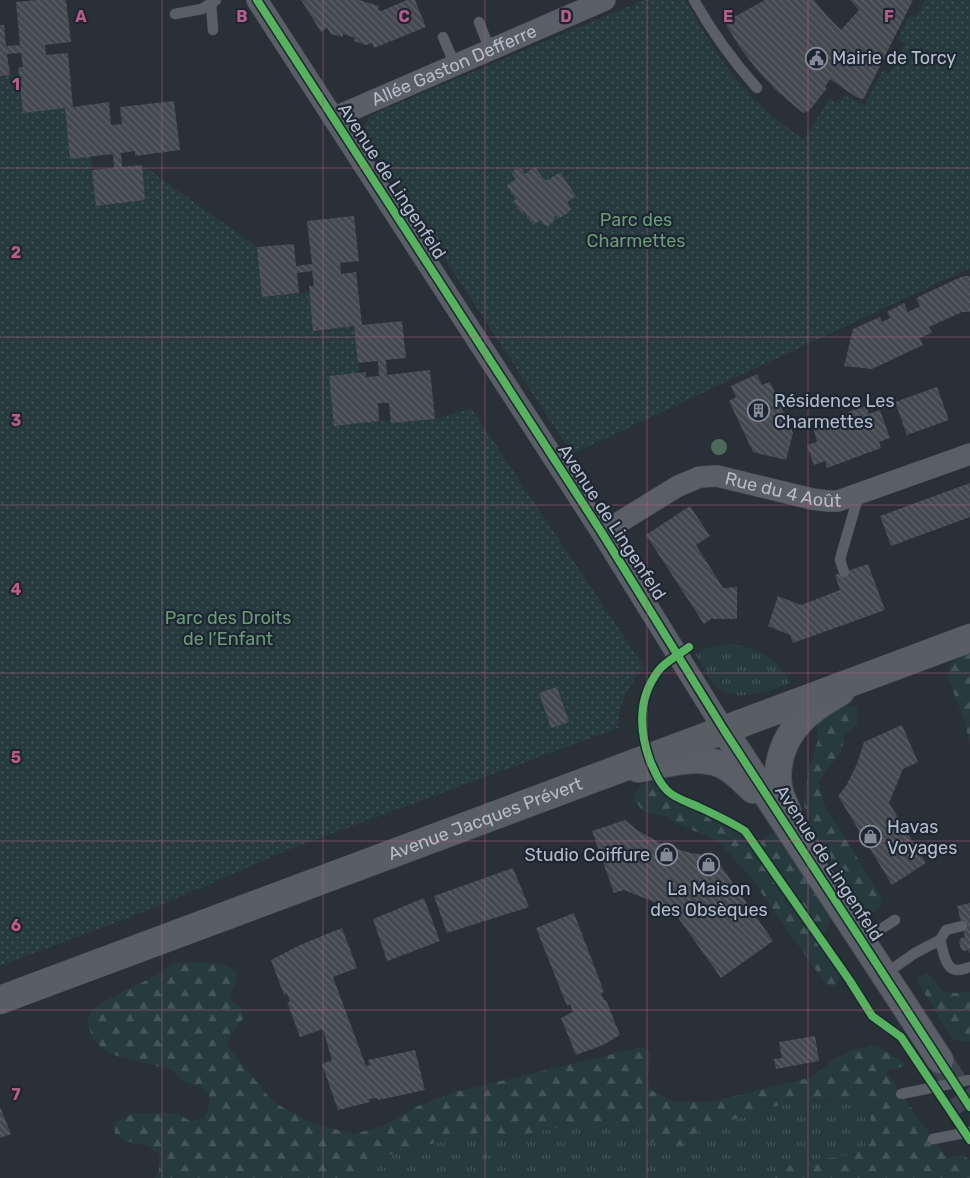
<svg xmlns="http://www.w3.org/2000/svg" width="970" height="1178" viewBox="0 0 970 1178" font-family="Rubik,sans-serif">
  <defs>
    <pattern id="grass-tufts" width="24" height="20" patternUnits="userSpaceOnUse" patternTransform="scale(1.25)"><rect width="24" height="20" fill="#273a3e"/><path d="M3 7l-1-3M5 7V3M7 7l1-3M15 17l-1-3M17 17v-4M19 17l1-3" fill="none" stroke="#445559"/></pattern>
    <pattern id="forest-firs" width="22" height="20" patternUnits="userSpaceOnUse" patternTransform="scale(1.25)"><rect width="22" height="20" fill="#273a3e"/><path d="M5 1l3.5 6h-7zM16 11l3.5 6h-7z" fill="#445559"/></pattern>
    <pattern id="park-dots" width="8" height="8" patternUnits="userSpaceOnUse" patternTransform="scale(1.25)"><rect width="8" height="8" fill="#273a3e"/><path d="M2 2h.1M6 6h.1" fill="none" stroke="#445559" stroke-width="1.8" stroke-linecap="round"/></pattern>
    <pattern id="building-back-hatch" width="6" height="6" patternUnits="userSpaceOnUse" patternTransform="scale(1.25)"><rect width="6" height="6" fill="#444950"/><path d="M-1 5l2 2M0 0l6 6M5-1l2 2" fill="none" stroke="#5d6168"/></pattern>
  </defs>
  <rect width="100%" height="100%" fill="#2a3038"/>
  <!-- grass -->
  <path fill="url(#grass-tufts)" d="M731 644C755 647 781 659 790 683 765 692 732 707 711 680 705 672 700 662 695 654L710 647Z
    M850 1100 867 1105 872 1126 871 1143C843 1165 819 1155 789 1166 783 1168 777 1173 771 1176V1178H345L357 1170 382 1157 469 1134 552 1129 588 1122 616 1120 638 1127 648 1138 695 1133 709 1126 736 1119 764 1109 796 1102Z"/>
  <!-- forest -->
  <path fill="url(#forest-firs)" d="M970 653V744L964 719 948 678 950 666 958 658Z
    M842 705 853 707 857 709 858 725 844 734C845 755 828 765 819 782L824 804 882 898 880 906 874 912 867 913 858 904 815 840 805 810 804 800 809 768 818 740 817 728 820 715Z
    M650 783H657L672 794 724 818 745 831 755 844 761 842 770 834H778L829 908 830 921 822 941 844 972 836 986H827L751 878 718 841 675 823 665 816 644 812 634 800V794L641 785Z
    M193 962C209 962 225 962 237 973L235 986 229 994 233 1003 241 1008 244 1018C236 1027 228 1035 228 1047L273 1102 314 1124 354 1134 384 1126 418 1106 451 1093 642 1047 651 1052 648 1077 651 1090 672 1101 711 1102 813 1077 834 1059 852 1050 870 1046 880 1048 904 1062V1066L885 1071 947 1158 963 1155 970 1161V1178H771V1176C777 1173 782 1168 788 1166 818 1155 843 1164 871 1143L872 1126 867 1105 850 1100H827L796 1102 764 1109 736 1119 709 1126 695 1133 676 1152 662 1151 638 1127 616 1120 588 1122 521 1135 491 1133 469 1134 382 1157 357 1170 345 1178H155L159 1170V1155L149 1146 136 1144 122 1139 115 1133 114 1124 133 1113H177L190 1121 204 1118 209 1106V1094L201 1088 183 1081 172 1070 117 1056 101 1047 92 1037 87 1020 92 1010 112 997 159 974 172 964Z
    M927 973 943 991 955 993 970 992V1042L952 1039 922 989 918 985V977Z"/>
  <!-- park -->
  <path fill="url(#park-dots)" d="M644 0H685C720 60 744 101 804 139L829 99 839 103 844 95 865 105 882 71 890 74 905 43 898 39 910 15 917 17 925 0H970V268L572 454 365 136 364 126 370 115Z
    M19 74 23 112 65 108 70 158 91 156 96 206 145 200 142 165 257 247 262 297 310 292 314 330 354 326 359 373 329 376 334 425 390 420 391 423 435 419 471 408 645 668C628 683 618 706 618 728L290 849 159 906 0 966V76Z"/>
  <!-- building -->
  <path fill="url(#building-back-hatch)" d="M37 0H66L71 42 45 45 46 55 68 53 73 107 109 102 111 125 122 124 120 107 174 101 180 150 135 156V151L121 153 122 167 142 165 145 200 96 206 92 170 114 168 113 154 70 159 65 108 23 113 18 67H23L21 53 7 54 10 75 0 76V25H4L6 46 20 45 16 2Z
    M301 0H359L379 6 378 10 381 11 407 0H415L426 27 374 48 372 43 366 45 354 41 355 38 343 34V37L331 34 327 28 321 32Z
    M765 0H814L828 17 841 30 859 10 850 0H913L864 98 862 99 856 97 830 79 825 87 827 88 809 111 803 113 779 93 759 72 741 49 726 25 728 21 734 17Z
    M535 167 545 180H548L560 172 576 196 567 202 571 209 569 212 561 217 554 216 555 219 549 226 544 225 541 220 533 225 524 212 522 214 513 201 516 199 507 185 516 179 512 174 513 171 517 168 522 169 525 174Z
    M354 216 359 261 340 263 341 274 356 272 362 325 402 321 406 358 386 360 387 375 430 370 435 419 391 423 389 403H378L379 421 334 426 329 376 366 372V377L379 376 378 361 358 363 354 326 313 331 309 286H314L312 271 297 273 299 293 262 297 257 247 294 244 296 266 312 264 307 221Z
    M963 276H970V312H962L929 327 932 333 920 338 923 345 872 369 844 366 853 329 880 317 882 322 890 318 887 312 904 303 908 312 920 306 916 298Z
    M757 374 762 385 770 382 793 433 786 460 753 452 729 401 736 397 731 386Z
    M937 387 949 420 907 435 895 402Z
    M866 406 869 414 880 410 890 438 879 442 881 448 827 468 825 461 814 465 807 445 817 442 813 427 841 417 842 421 850 418 848 412Z
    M970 483V517L891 546 880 516Z
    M690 506 710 536 696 545 723 588 737 587V619H711L704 624 646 535Z
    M868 564 885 610 793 643 790 635 768 626 778 596 801 605 840 590 835 575Z
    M557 687 569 722 551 728 539 693Z
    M902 725 918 762 903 769 889 803 926 863 892 885 838 796 846 786 857 764 864 742Z
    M625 820 637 830 662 844 690 853 714 856 773 941 721 978 672 909 624 890 614 893 592 831Z
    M513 868 529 907 447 933 434 896Z
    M424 898 440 941 387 961 373 919Z
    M970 903V954L968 950 964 951 961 949 959 941 961 938 965 937 957 906Z
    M574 913 604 992 601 993 604 1000H606L620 1035 603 1045 576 1055 561 1018 573 1012 570 1004 567 1006 536 928Z
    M342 928 357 968 333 977 366 1066 370 1065 368 1060 415 1050 425 1090 378 1100 377 1098 369 1099 370 1102 338 1110 322 1064 332 1060 323 1029 300 1037 287 1002H290L287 994 284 995 271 960 302 944Z
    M815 1036 819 1061 776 1069 774 1059 782 1058 779 1042Z
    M0 1107 11 1134 0 1138Z"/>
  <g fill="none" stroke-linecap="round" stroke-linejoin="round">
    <!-- tertiary-tunnel -->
    <path stroke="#3f454e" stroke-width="26" stroke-dasharray="26 13" stroke-linecap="butt" d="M940 1060 970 1107"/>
    <defs>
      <path id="service" d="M694 0C712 32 733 61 757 88
        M211 4 213 30
        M175 14 202 9 216 0
        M479 22 490 50
        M443 37 455 65
        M844 572 840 560 842 552 859 494
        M962 926 946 930 940 940C943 949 945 971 958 970 962 970 966 968 970 967
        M862 941 895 920
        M885 974 915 953 940 940
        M933 1139 970 1132"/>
      <g id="minor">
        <path d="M257 0 602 533 724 730"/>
        <path id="s1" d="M333 118 605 0"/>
        <path id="s2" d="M602 533 678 486 700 477 717 476 812 499 828 501H838L970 454"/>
      </g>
      <path id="tertiary" d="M724 730 940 1060
        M638 769C667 765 703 751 729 769 738 775 745 783 753 790
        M788 812C785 804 780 795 779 787 775 765 784 738 800 722 811 709 827 701 841 692"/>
      <g id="secondary">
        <path id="s3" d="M0 1000 970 638"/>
      </g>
    </defs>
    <!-- service casing -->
    <use href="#service" stroke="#484c53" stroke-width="11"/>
    <!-- minor casing -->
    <use href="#minor" stroke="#484c53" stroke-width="22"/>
    <!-- tertiary casing -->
    <use href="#tertiary" stroke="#484c53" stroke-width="28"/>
    <!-- secondary casing -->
    <use href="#secondary" stroke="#484c53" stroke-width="29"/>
    <!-- service -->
    <use href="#service" stroke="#5a5e66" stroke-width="10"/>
    <!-- minor -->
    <use href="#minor" stroke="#5a5e66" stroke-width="21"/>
    <!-- tertiary -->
    <use href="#tertiary" stroke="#5a5e66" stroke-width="26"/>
    <!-- secondary -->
    <use href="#secondary" stroke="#595d64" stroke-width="28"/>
    <defs>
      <path id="service-bridge" d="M901 1094 970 1080"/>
    </defs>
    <!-- service-bridge casing -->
    <use href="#service-bridge" stroke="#484c53" stroke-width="11" stroke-linecap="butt"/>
    <!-- service-bridge -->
    <use href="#service-bridge" stroke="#5a5e66" stroke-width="10"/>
    <defs>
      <path id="cycleway" d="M257 0 602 533 724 730 970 1107
        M689 647C680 654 666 661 659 670 638 697 639 730 650 761 655 772 660 785 670 793 679 800 691 803 701 808 716 815 731 822 745 831L850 981 872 1016 901 1037 970 1140"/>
    </defs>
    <!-- cycleway casing -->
    <use href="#cycleway" stroke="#1d2633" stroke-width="11"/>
    <!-- cycleway -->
    <use href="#cycleway" stroke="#56b35d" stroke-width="8"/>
  </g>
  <!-- trees -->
  <circle fill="#4e6a5a" cx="719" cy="447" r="8"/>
  <!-- grid -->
  <path fill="none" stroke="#bc5a87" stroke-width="1" stroke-opacity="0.55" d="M162 0V1178M323 0V1178M485 0V1178M647 0V1178M808 0V1178M0 168H970M0 337H970M0 505H970M0 673H970M0 841H970M0 1010H970"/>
  <!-- icons -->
  <defs>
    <symbol id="civic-ring" viewBox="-11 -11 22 22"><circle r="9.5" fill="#1d2633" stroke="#848b96" stroke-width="1.5"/><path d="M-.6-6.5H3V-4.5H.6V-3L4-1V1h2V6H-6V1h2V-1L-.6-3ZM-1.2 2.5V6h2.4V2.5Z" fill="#848b96"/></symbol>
    <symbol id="building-ring" viewBox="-11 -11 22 22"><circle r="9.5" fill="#1d2633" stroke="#848b96" stroke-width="1.5"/><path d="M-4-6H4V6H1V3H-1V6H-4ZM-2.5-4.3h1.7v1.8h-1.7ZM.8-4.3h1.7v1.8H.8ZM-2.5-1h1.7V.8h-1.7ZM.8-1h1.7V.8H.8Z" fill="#848b96"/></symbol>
    <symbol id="shop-ring" viewBox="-11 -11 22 22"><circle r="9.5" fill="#1d2633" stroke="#848b96" stroke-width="1.5"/><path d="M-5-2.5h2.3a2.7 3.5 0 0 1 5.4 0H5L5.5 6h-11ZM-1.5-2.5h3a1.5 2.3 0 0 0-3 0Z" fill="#848b96"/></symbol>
  </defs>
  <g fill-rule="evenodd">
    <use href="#civic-ring" x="804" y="46" width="25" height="25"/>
    <use href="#building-ring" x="746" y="398" width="25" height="25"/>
    <use href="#shop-ring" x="858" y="824" width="25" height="25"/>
    <use href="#shop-ring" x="654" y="842" width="25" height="25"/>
    <use href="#shop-ring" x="696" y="852" width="25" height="25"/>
  </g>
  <g text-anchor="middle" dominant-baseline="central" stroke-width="4.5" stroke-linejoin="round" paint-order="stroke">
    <!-- poi labels -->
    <g font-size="18" fill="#b4bcc9" stroke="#1d2633" text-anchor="start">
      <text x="832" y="58">Mairie de Torcy</text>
      <text x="774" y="401">Résidence Les<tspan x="774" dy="21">Charmettes</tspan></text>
      <text x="887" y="827">Havas<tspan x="887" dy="21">Voyages</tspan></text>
      <text x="650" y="855" text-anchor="end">Studio Coiffure</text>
      <text x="709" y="889" text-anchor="middle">La Maison<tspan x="709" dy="21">des Obsèques</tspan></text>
    </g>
    <!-- street labels -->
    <g font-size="18" fill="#b4bcc9" stroke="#1d2633">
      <text stroke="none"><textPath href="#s1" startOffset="132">Allée Gaston Defferre</textPath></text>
      <text transform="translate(392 181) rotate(57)">Avenue de Lingenfeld</text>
      <text stroke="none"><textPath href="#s2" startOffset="198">Rue du 4 Août</textPath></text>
      <text transform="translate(612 522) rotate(57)">Avenue de Lingenfeld</text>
      <text stroke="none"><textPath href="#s3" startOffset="518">Avenue Jacques Prévert</textPath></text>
      <text transform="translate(829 863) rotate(57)">Avenue de Lingenfeld</text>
    </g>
    <!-- park labels -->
    <g font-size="18" fill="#6b9a76" stroke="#1d2633">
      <text x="636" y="220">Parc des<tspan x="636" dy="21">Charmettes</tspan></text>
      <text x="228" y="618">Parc des Droits<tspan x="228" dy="21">de l’Enfant</tspan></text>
    </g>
  </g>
  <g font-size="16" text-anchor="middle" font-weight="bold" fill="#bc5a87" stroke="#1d2633" stroke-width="4.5" stroke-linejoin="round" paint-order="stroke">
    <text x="81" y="22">A</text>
    <text x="242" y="22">B</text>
    <text x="404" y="22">C</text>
    <text x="566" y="22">D</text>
    <text x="728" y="22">E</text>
    <text x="889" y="22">F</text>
    <text x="16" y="90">1</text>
    <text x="16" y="258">2</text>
    <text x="16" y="426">3</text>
    <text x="16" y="595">4</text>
    <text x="16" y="763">5</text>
    <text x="16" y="931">6</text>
    <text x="16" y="1100">7</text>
  </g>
</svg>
